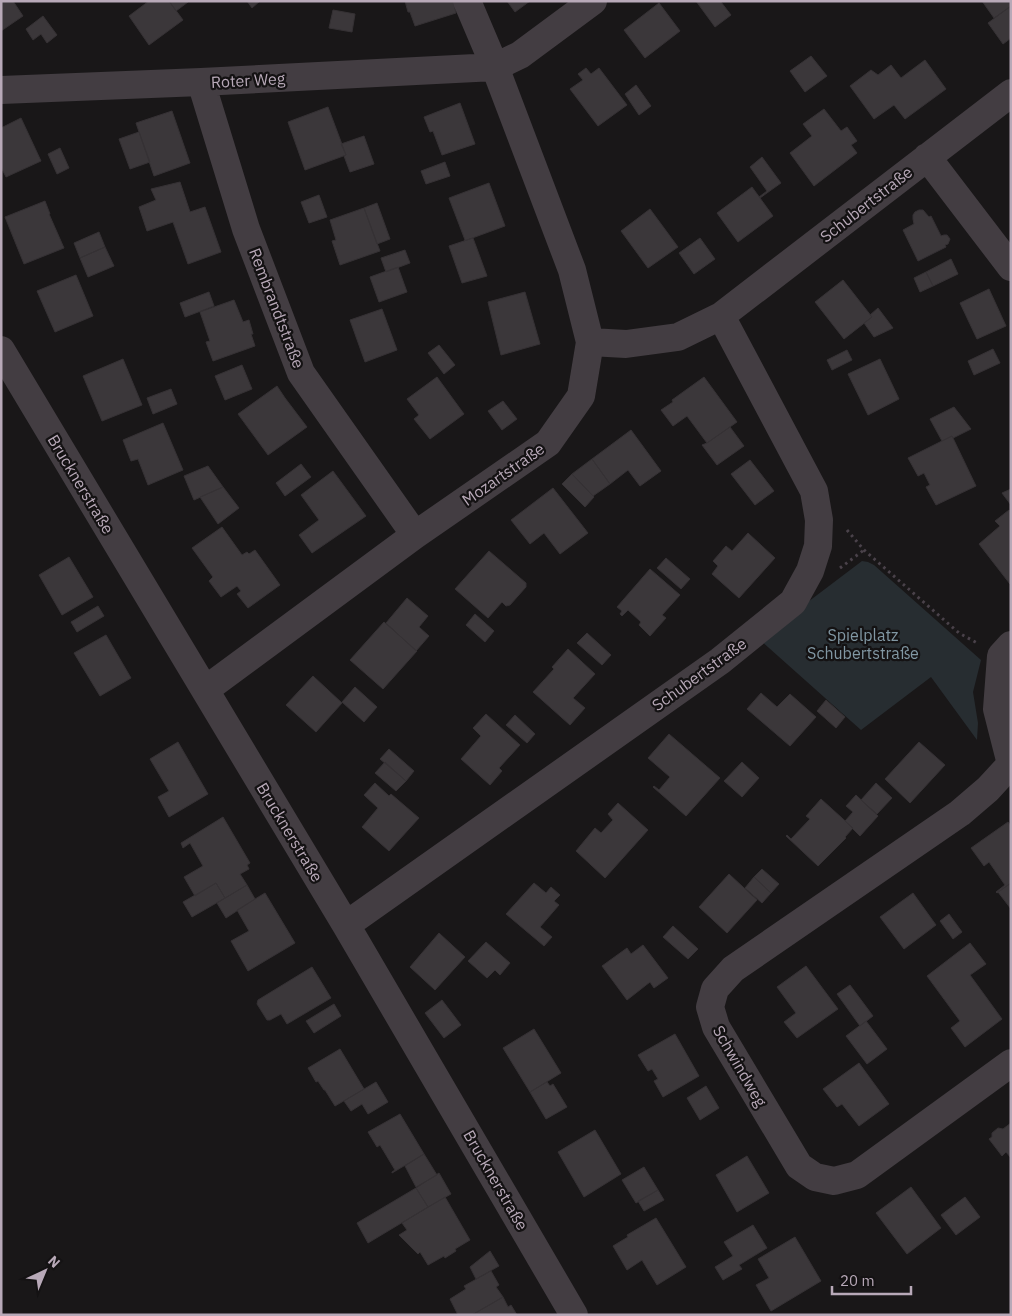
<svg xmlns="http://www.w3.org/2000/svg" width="1012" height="1316" viewBox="0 0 1012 1316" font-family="'IBM Plex Sans',sans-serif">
  <rect width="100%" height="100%" fill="#191718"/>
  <!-- green -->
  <path fill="#272d31" d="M862 561 868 562 874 565 981 660 973 692 978 723 977 740 931 677 861 730 759 639Z"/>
  <!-- building -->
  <path fill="#3b373a" stroke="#353134" d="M1 1H13L23 16 1 31Z
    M149 1H169L183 20 149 45 129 16Z
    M169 1H187L188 2 176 11Z
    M247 1H260L252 8Z
    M405 1H453L456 13 415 26 410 12H408Z
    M507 1H530L515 12Z
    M696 1H723L721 2 731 15 715 27Z
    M982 1H1011V6L994 18Z
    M659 3 680 31 645 58 624 30Z
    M1011 6V38L1003 44 988 23Z
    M333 10 355 14 352 32 329 28Z
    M43 16 57 35 47 43 41 34 33 40 26 29Z
    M811 56 827 76 805 92 790 71Z
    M925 60 946 89 905 119 894 105 874 119 850 86 871 70 878 75 891 65 901 78Z
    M586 68 591 74 599 68 627 105 598 126 570 89 583 80 578 74Z
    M636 85 651 106 639 115 625 94Z
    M460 103 475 144 442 155 433 131 430 132 424 117Z
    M328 107 346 155 305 170 288 122Z
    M824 109 841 131 847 127 857 141 851 145 857 153 814 186 790 153 812 136 803 124Z
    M172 111 190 163 154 176 136 123Z
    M21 118 41 161 6 177 1 167V128Z
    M139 132 150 162 130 169 119 139Z
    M364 136 374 164 350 172 344 156 346 155 341 144Z
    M60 148 69 168 57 174 48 154Z
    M762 157 781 183 760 198 759 197 767 191 750 167Z
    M445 162 450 176 426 184 421 171Z
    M180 182 190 212 205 207 221 252 188 264 173 222 147 231 139 207 156 200 151 189Z
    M489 183 505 226 464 241 465 240 449 198Z
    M752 187 773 216 738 242 717 213Z
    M319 195 327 217 309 223 301 202Z
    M45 201 50 214H49L64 248 24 264 5 217Z
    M377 203 390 239 377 244 364 208Z
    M364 208 380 251 340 265 332 241 336 240 330 220Z
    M650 209 678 247 648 268 621 231Z
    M919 210H923L929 217 931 216 941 236 944 235H947L950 239 948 244 945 245 946 247 918 261 903 230 914 224 913 219V215L915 212Z
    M99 232 105 247 80 258 74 243Z
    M473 238 487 276 462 283 449 246Z
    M700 238 715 259 694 274 679 253Z
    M105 247 114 266 88 277 80 258Z
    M405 250 410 263 386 272 381 258Z
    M951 259 958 274 933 286 926 272Z
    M398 267 407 292 379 302 370 277Z
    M926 272 933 286 920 292 914 278Z
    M76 275 93 316 55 332 37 291Z
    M843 280 872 317 844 339 815 302Z
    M989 289 1006 326 977 339 960 303Z
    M209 292 214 306 185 317 180 303Z
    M525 292 540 344 501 355 488 302Z
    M234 300 243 322 249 320 253 334H251L255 346 213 361 206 342 210 341 200 312Z
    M878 308 893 328 874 337 864 323 872 317 870 315Z
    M382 309 397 350 365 362 350 320Z
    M439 345 455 365 444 374 428 353Z
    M993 349 1000 363 974 375 968 361Z
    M847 350 852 360 832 370 827 360Z
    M123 359 142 405 102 421 83 376Z
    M880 359 899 399 868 415 848 374Z
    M242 365 252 389 225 400 215 376Z
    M437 377 464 414 430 439 414 419 419 415 407 399Z
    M704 377 737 422 707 443 687 416 673 426 661 410 673 402 672 400Z
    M277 386 285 398 307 427 268 455 238 414Z
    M171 389 177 404 153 414 147 398Z
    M503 401 517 419 502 430 488 411Z
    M954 407 971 429 953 438 952 436 942 441 930 419Z
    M163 423 183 470 148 485 138 459 131 461 123 440Z
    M730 427 744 446 717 465 702 445 707 443Z
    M631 430 661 471 640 486 628 470 610 484 592 459Z
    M952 436 976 486 936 505 926 487 930 485 924 473 918 476 908 458Z
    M592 459 610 484 593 496 572 474Z
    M750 460 774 491 755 505 731 474Z
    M301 464 311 477 285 496 276 483Z
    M208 466 223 487 194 500 184 476Z
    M333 471 366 516 312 553 299 535 319 520 301 495Z
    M572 474 594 497 585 507 562 484Z
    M223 487 239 508 218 524 200 497Z
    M553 488 588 533 560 554 544 533 530 544 511 520Z
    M1011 489V505L1002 493Z
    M1009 510 1011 513 1010 584 979 544 1000 526 995 521Z
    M222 527 242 555 247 552 249 554 255 550 280 585 248 608 237 594 241 591 237 586 221 597 209 581 213 577 192 548Z
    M748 533 775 558 739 598 712 574 718 566 713 561 726 546 732 551Z
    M489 551 526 583V587L510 605 506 606 502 602 488 618 455 589Z
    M69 557 93 597 62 615 39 575Z
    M666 558 690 579 681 589 657 568Z
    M650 569 680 595 662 615 666 618 650 636 639 625 641 622 628 610 622 616 620 614 622 611 617 607Z
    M407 598 428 616 419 627 429 636 416 651 386 623Z
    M98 606 104 616 77 632 71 622Z
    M475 614 494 631 485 642 466 625Z
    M384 622 417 651 383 689 350 660Z
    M587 633 611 655 602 665 577 643Z
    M106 635 131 678 100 696 74 653Z
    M568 649 595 674 573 698 585 708 570 725 533 692 554 669 552 667Z
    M313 676 342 703 316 732 286 705Z
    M355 687 377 707 364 722 342 702Z
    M761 693 777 707 790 694 816 717 790 746 747 709Z
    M826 700 845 717 836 728 817 711Z
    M486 714 520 745 499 768 502 771 490 785 461 759 481 736 473 728Z
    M515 715 535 734 527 743 506 725Z
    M669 734 720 778 686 816 653 787 654 786 659 790 670 777 648 758Z
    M178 742 208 794 169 817 158 797 169 791 150 759Z
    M919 742 945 765 910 803 885 779Z
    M389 749 414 771 406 781 380 759Z
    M385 762 406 781 396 791 375 773Z
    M742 762 759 778 742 797 724 781Z
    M375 783 389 796 391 794 419 818 389 851 362 827 378 808 364 795Z
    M876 783 892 798 877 814 861 800Z
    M856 795 878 816 860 836 845 821 853 812 846 806Z
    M821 799 853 828 845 837 846 838 818 866 786 836 787 835 791 839 810 819 806 816Z
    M618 803 648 830 605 878 576 851 595 828 601 833 613 820 608 814Z
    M223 817 250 863 247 865 249 869 240 874 247 885 225 898 216 883 195 896 184 877 203 866 190 843 183 848 181 843Z
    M1008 822 1011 826V883L997 893 996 892 1005 885 989 862 984 866 971 848Z
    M762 869 779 884 771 893 754 877Z
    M729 874 757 900 727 933 699 907Z
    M754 877 771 893 762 903 745 888Z
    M216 883 225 898 192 917 183 902Z
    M534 883 546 893 551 887 560 895 554 901 559 905 540 927 552 937 544 946 506 914Z
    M1011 883V909L998 892Z
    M247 885 255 899 226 918 217 903Z
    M265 893 295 943 248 971 231 941 249 931 237 910Z
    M913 893 936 925 904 949 880 917Z
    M949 914 962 932 953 939 940 921Z
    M673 926 698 949 688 959 663 937Z
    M439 933 465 957 435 990 410 967Z
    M486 942 510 963 500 975 495 970 487 978 468 961Z
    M970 943 986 964 970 975 1002 1019 965 1047 951 1028 960 1021 927 976Z
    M643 945 668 978 654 988 650 982 627 1000 602 966 627 948 631 954Z
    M806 966 838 1009 797 1038 784 1022 796 1013 777 987Z
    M312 967 331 998 287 1024 281 1014 270 1020H267L257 1004 258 1000Z
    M850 985 873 1016 860 1026 837 994Z
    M442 1000 461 1025 444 1038 425 1013Z
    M334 1004 341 1016 314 1033 306 1021Z
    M866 1021 887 1049 867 1064 846 1036Z
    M534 1029 561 1073 530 1092 503 1048Z
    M675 1034 699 1076 663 1097 654 1081 658 1079 652 1069 648 1071 638 1055Z
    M340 1049 364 1089 335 1106 325 1090H324L318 1081 316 1082 308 1068Z
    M859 1063 889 1104 859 1126 842 1104 837 1107 823 1089Z
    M376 1082 388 1102 368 1114 362 1104 351 1111 344 1101Z
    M547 1082 550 1086 553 1084 567 1107 546 1119 530 1092Z
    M706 1086 719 1108 700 1120 687 1098Z
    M400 1114 424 1154 392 1173V1172L395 1170 380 1145 377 1147 368 1132Z
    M1011 1123V1158L1006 1152 1002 1156 989 1139 992 1137V1133L998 1128 1003 1129Z
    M595 1130 621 1174 584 1197 558 1152Z
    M424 1154 437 1175 416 1187 405 1166Z
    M747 1156 769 1193 737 1212 716 1175Z
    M644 1167 658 1190 636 1203 622 1180Z
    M439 1173 451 1194 428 1207 416 1188Z
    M911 1187 941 1228 907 1254 876 1213Z
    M416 1188 428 1207 368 1243 357 1223Z
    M658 1190 664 1200 644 1211 638 1201Z
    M445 1197 470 1240 455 1249 456 1251 445 1258 444 1256 428 1265 420 1252 418 1254 399 1235 407 1230 402 1223Z
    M965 1197 980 1217 956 1235 941 1215Z
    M656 1218 686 1267 657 1285 642 1260 627 1270 613 1246 628 1237 627 1235Z
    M753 1225 767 1248 739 1265 742 1269 723 1280 715 1267 733 1256 724 1242Z
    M795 1237 821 1281 771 1311 756 1285 769 1278 758 1259Z
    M490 1251 499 1266 476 1279 470 1267Z
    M491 1271 499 1285 496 1287 503 1297 472 1315H458L450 1299 466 1289 464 1286Z
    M503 1297 508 1307 511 1305 517 1315H472Z"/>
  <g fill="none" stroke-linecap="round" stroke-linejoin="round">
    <!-- path -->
    <path stroke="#4a424a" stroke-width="3" stroke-dasharray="2.5 4" stroke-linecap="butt" d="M847 530 864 550 959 633 979 644
      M840 568 864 550"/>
    <!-- street -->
    <path stroke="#433d42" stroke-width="28" d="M201 82 246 229 301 373 415 535
      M1 90 201 82 495 67 520 55 593 1
      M927 157 1011 267
      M590 342 626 344 678 337 721 316 1011 93
      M1 350 346 925 574 1315
      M1011 645 1001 656 997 709 1011 764
      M205 690 415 535 548 443 581 396 590 342 572 270 495 67 467 1
      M1011 764 988 789 960 813 733 969 715 989 710 1007 716 1027 799 1166 815 1177 834 1181 857 1175 1011 1063
      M346 925 720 661 793 602 810 571 818 546 819 520 814 491 721 316"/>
  </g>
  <g text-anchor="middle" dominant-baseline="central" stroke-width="4.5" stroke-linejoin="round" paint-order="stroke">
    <!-- street labels -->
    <g font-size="16" fill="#b8a9b8" stroke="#141213">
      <text transform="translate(248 80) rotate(-3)">Roter Weg</text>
      <text transform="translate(866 204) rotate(-38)">Schubertstraße</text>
      <text transform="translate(277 308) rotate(69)">Rembrandtstraße</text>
      <text transform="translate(503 474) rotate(-35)">Mozartstraße</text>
      <text transform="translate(81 484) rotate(59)">Brucknerstraße</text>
      <text transform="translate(699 674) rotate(-36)">Schubertstraße</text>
      <text transform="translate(290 832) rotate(59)">Brucknerstraße</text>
      <text transform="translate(740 1066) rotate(60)">Schwindweg</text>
      <text transform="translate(496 1180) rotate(60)">Brucknerstraße</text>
    </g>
    <!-- park labels -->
    <g font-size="16" fill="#8197a3" stroke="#141213">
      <text x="863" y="635">Spielplatz<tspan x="863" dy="18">Schubertstraße</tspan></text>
    </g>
  </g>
  <!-- border -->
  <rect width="1012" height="1316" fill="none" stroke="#b8a9b8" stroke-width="5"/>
  <!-- north arrow -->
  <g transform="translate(45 1271) rotate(44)" stroke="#141213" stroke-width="4" paint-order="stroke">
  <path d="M0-4L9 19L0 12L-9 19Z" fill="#b8a9b8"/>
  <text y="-8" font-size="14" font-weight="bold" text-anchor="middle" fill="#b8a9b8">N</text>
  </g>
  <!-- scale -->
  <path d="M832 1286v8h79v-8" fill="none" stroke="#b8a9b8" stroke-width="2.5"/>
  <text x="840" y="1286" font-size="15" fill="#b8a9b8" stroke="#141213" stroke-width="4" paint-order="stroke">20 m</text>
</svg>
